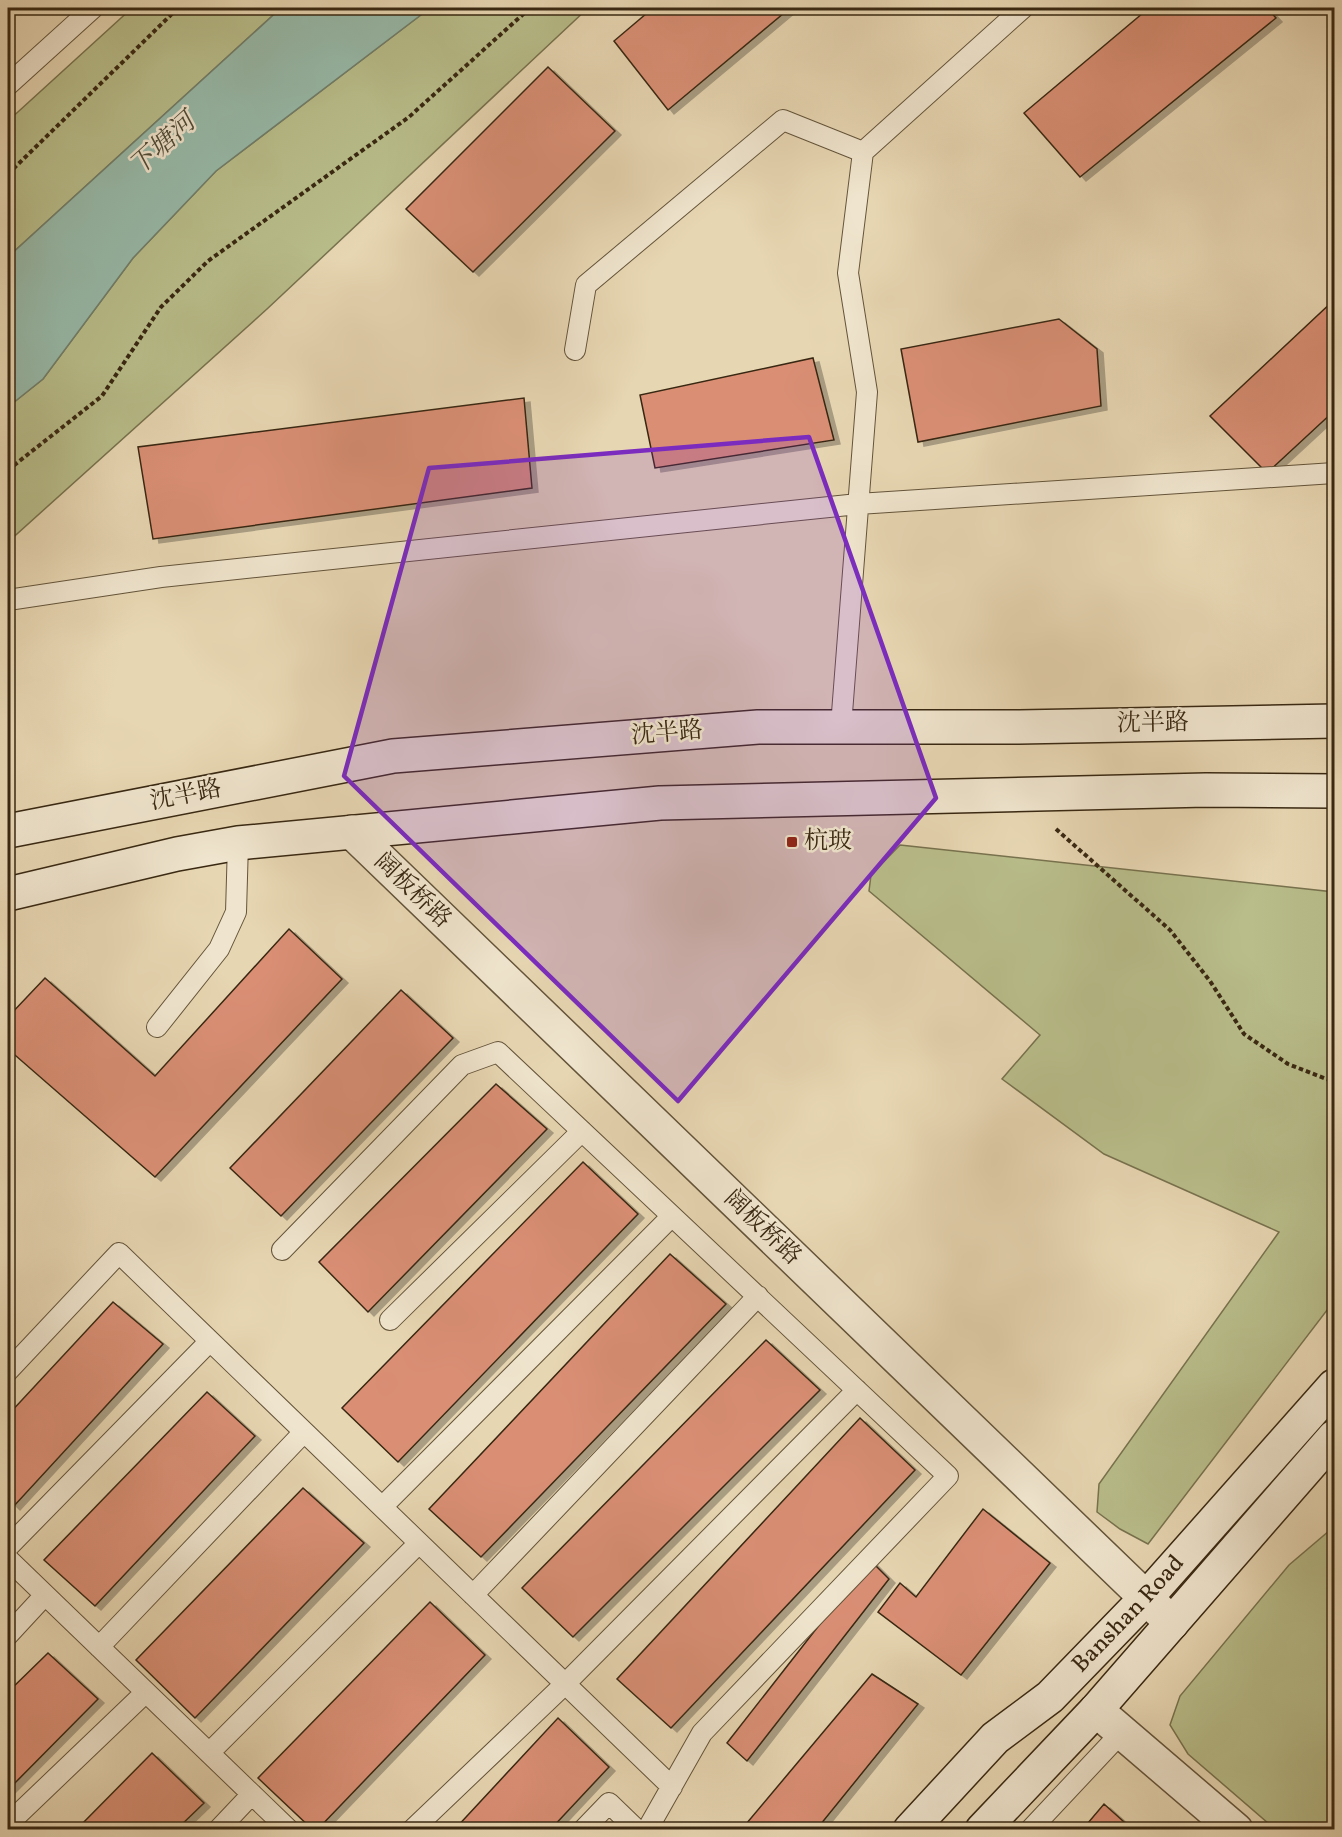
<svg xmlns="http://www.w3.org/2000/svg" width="1342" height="1837" viewBox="0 0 1342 1837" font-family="Vollkorn,'Noto Serif SC',serif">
  <defs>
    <filter id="shadow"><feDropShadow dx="6" dy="4" stdDeviation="0" flood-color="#0004"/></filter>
  </defs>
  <rect width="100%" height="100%" fill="#e7d6b2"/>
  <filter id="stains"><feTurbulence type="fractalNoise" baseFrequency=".00333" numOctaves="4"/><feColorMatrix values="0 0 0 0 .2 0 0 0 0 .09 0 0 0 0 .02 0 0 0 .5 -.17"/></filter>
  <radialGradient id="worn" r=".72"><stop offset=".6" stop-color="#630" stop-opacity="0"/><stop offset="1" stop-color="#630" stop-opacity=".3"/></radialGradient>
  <!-- green -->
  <path fill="#b8bd8a" stroke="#78724e" stroke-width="1.5" d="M132 8H281L8 257V121Z
    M430 8H588L267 309 8 542V407L43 379 133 258 216 171Z
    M900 845 1334 892V1301L1148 1544 1120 1529 1097 1512 1099 1484 1279 1232 1104 1154 1002 1079 1040 1035 869 891 871 875Z
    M1334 1530V1829H1275L1188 1754 1170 1725 1180 1696 1289 1565 1329 1531Z"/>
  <!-- water -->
  <path fill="#97b9a8" stroke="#717f6c" stroke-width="1.5" d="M281 8H430L216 171 133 258 43 379 8 407V257Z"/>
  <!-- building -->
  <path fill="#da8f74" stroke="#392812" stroke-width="1.5" filter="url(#shadow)" d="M653 8H790L668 110 614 41Z
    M1149 8H1267L1276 18 1080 177 1024 113Z
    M548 67 615 131 473 272 406 209Z
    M1334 300V411L1267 473 1210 416Z
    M1059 319 1097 349 1101 406 918 442 901 349Z
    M813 358 834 440 655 468 640 395Z
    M524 398 532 488 153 539 138 447Z
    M289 929 342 979 155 1177 8 1049V1017L45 978 155 1076Z
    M401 990 453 1038 281 1216 230 1168Z
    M496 1084 547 1129 368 1312 319 1262Z
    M583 1162 638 1214 398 1462 342 1408Z
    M670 1254 726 1304 481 1557 429 1509Z
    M113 1302 163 1344 14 1506 8 1500V1415Z
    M766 1340 820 1390 573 1637 522 1588Z
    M207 1392 255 1436 95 1606 44 1560Z
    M860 1418 915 1470 671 1728 617 1679Z
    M303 1488 364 1543 195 1718 136 1660Z
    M983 1509 1050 1563 961 1675 878 1612 900 1583 916 1597Z
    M870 1560 889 1579 747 1761 727 1743Z
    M430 1602 485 1655 317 1830H313L258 1778Z
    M48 1653 98 1699 8 1790V1692Z
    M872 1674 918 1704 816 1830H741Z
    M558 1718 609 1767 550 1830H454Z
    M152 1753 204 1803 176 1830H76Z
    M1104 1804 1133 1830H1082Z"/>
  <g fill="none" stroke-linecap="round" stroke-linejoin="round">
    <defs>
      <path id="lane" d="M8 85 93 8
        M575 350 586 285 783 120 863 152 1023 8
        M8 600 161 577 858 504 1334 473
        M841 726 867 392 848 273 863 152
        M157 1027 219 949 236 912 238 843
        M282 1250 462 1065 498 1052 948 1476 702 1733 647 1830
        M390 1320 582 1131
        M8 1371 119 1253 672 1787
        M382 1507 672 1216
        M8 1547 210 1341
        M8 1559 289 1830
        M473 1595 758 1296
        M8 1635 45 1595
        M99 1647 304 1432
        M209 1753 419 1543
        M8 1824 146 1692
        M218 1830 252 1794
        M412 1830 565 1684 857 1390
        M583 1830 609 1803 637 1830
        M1030 1830 1121 1733"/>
      <path id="street" d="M352 832 1172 1623
        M1096 1710 1236 1830"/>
      <g id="secondary">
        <path d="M8 831 393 756 758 727H1019L1334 721"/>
        <path d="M8 894 177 854 238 843 660 803 1206 790 1334 791"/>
        <path id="s1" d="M910 1830 995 1738 1050 1697 1146 1598 1334 1386"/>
        <path d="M982 1830 1096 1710 1334 1437"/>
      </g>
    </defs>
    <!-- lane casing -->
    <use href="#lane" stroke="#64543a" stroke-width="22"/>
    <!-- street casing -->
    <use href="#street" stroke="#64543a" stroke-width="36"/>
    <!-- secondary casing -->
    <use href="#secondary" stroke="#392812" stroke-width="36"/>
    <!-- path -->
    <path stroke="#392812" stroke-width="4" stroke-dasharray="4.5 3" stroke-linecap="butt" d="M8 174 178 8
      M8 470 102 396 161 307 208 261 409 117 530 8
      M1056 829 1170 930 1210 981 1244 1034 1288 1064 1334 1082"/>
    <!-- lane -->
    <use href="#lane" stroke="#efe4cd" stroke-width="20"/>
    <!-- street -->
    <use href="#street" stroke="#efe4cd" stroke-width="33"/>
    <!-- secondary -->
    <use href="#secondary" stroke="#efe4cd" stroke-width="33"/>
  </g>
  <!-- marked area -->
  <path fill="#7b2cbf" fill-opacity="0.2" stroke="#7b2cbf" stroke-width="4.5" stroke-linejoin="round" d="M809 437 936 798 678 1101 344 776 429 468Z"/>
  <!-- markers -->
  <rect fill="#8f2418" stroke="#efe4cd" stroke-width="2" x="786" y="836" width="12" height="12" rx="3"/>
  <g text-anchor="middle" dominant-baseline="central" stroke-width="5" stroke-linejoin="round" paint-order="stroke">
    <!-- street labels -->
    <g font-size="24" fill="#392812" stroke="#efe4cd">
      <text transform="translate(1153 724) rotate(-1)">沈半路</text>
      <text transform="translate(667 734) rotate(-5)">沈半路</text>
      <text transform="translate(186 796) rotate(-11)">沈半路</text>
      <text transform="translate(412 891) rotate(44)">阔板桥路</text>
      <text transform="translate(762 1228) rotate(44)">阔板桥路</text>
      <text stroke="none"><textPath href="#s1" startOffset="308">Banshan Road</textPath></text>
    </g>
    <!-- poi labels -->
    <g font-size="24" fill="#392812" stroke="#efe4cd" text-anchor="start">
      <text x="804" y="842">杭玻</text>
    </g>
    <!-- water labels -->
    <g font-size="26" font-style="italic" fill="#504c38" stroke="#efe4cd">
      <text transform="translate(163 145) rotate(-42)">下塘河</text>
    </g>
  </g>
  <!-- margin -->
  <rect width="1342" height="1837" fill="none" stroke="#e7d6b2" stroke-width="30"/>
  <rect x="9" y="9" width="1324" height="1819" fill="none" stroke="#392812" stroke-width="3"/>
  <rect x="15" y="15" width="1312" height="1807" fill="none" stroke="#392812" stroke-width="1.5"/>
  <rect width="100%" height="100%" filter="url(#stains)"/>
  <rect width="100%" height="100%" fill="url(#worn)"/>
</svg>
